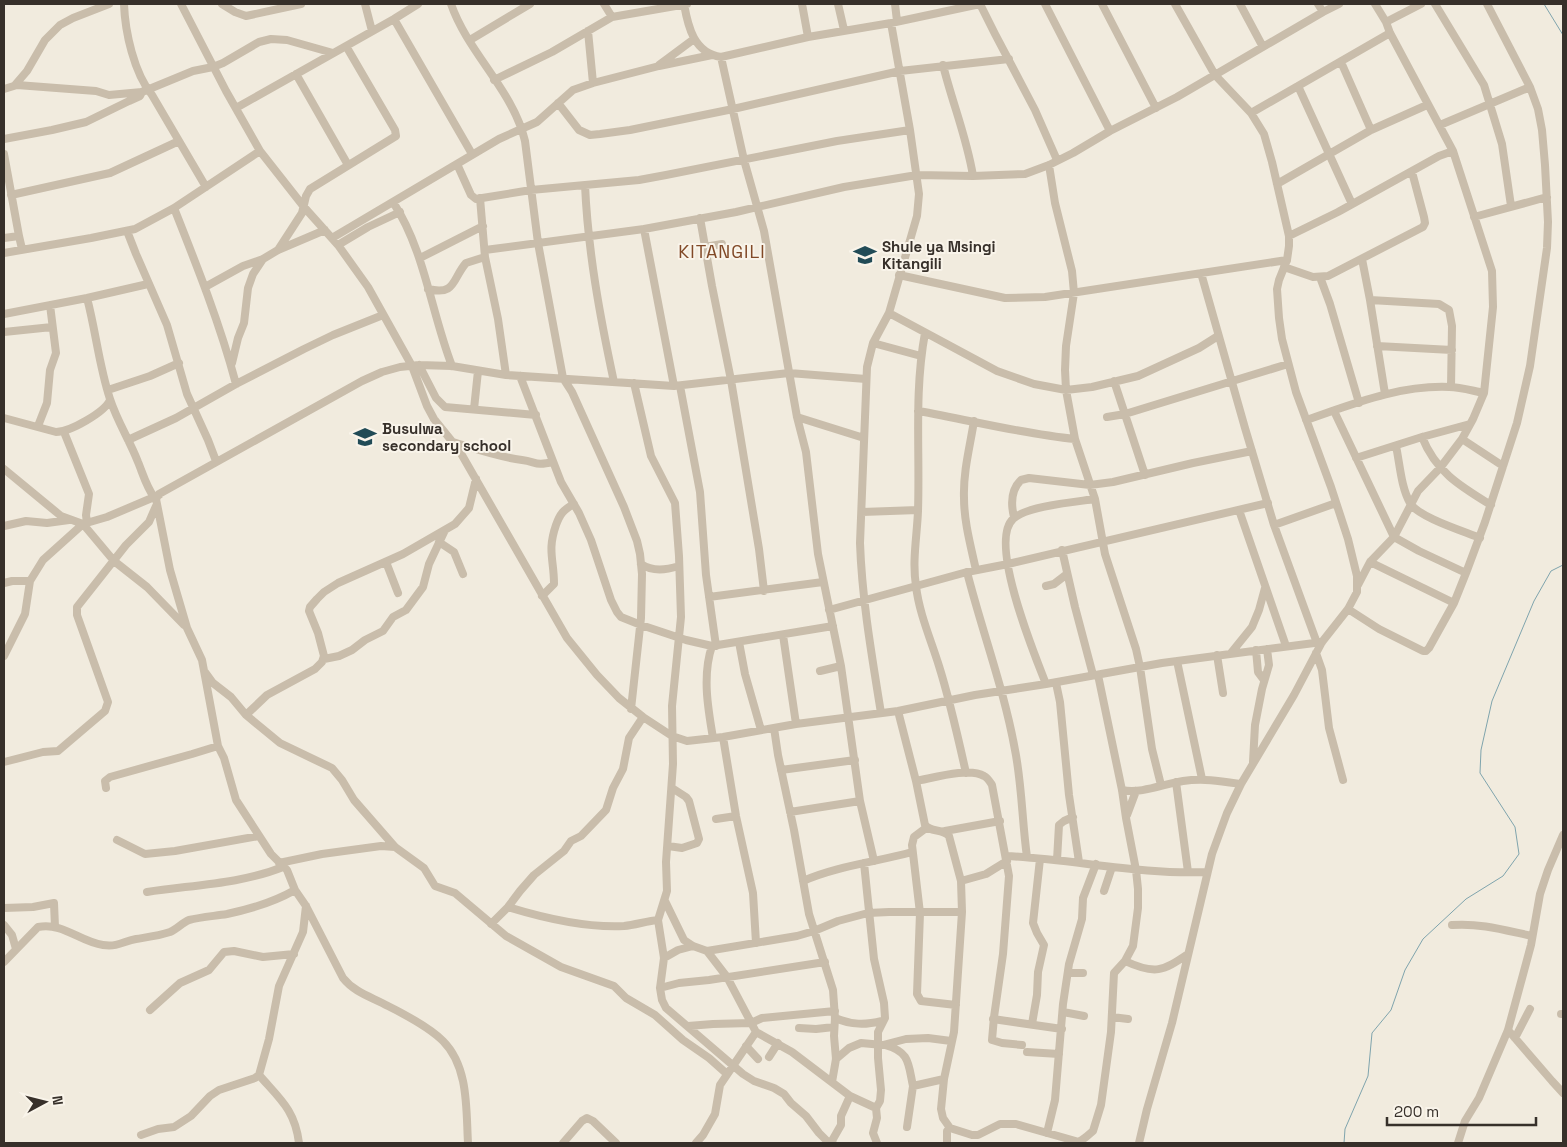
<svg xmlns="http://www.w3.org/2000/svg" width="1567" height="1147" viewBox="0 0 1567 1147" font-family="'Space Grotesk',sans-serif">
  <rect width="100%" height="100%" fill="#f1ebde"/>
  <g fill="none" stroke-linecap="round" stroke-linejoin="round">
    <!-- stream -->
    <path stroke="#7fa4ad" stroke-width="1" d="M1544 4 1563 35
      M1344 1143 1345 1129 1368 1076 1372 1033 1391 1010 1405 970 1423 939 1466 899 1503 876 1519 854 1515 827 1480 773 1481 750 1492 701 1534 601 1551 571 1563 565"/>
    <!-- minor -->
    <path stroke="#c9bdab" stroke-width="8" d="M124 4C125 32 134 73 152 95L206 187
      M181 4 226 91 260 151 304 207 338 245 368 287 412 366 427 406 434 419 459 450 567 638 597 675 619 698 643 717 672 736 687 741 723 737 796 724 898 711 975 695 1046 684 1162 663 1322 642
      M222 4 235 12 246 16 301 4
      M365 4 372 31
      M451 4C468 53 513 90 525 141L538 243 563 378 572 392 624 507 637 541 640 554 642 574 641 618 631 709
      M604 4 612 17
      M684 4C688 27 694 53 721 57L808 37 891 23 980 4
      M802 4 808 37
      M838 4 844 30
      M895 4 897 21
      M980 4 995 34 1035 110 1057 160
      M1045 4 1110 131
      M1102 4 1156 108
      M1240 4 1263 47
      M1375 4 1386 22
      M1435 4 1484 85 1502 144 1511 206
      M1323 12 1339 4
      M394 19 472 154
      M588 31 593 83
      M470 40 530 4
      M721 57 744 160 764 231 797 417 806 452 818 554 841 666 860 801 874 861
      M1341 62 1371 130
      M659 65 694 39
      M943 65C952 102 967 138 973 176
      M296 74 348 165
      M494 80 552 52 612 17 687 4
      M15 85 27 71 45 40 60 25 73 18 109 4
      M1298 86 1352 204
      M4 89 17 85 96 91 109 95 142 92 193 71 213 67 223 63 259 42 271 39 287 40 333 53
      M558 103 579 130 590 135 600 134 630 130 733 109 900 71 1009 59
      M236 108 394 19 418 4
      M1251 113 1390 33
      M1440 125 1530 87
      M4 139 52 130 86 122 129 101 140 96 142 92
      M4 154 19 236 22 249
      M457 164 471 195 476 199 531 190 639 180 666 175 837 141 910 130
      M1049 165 1055 203 1072 271 1074 293 1066 346 1065 370 1066 390 1075 439 1095 499 1105 554 1136 649 1140 667 1152 749 1161 785
      M1277 184 1371 130 1427 105
      M585 185C588 252 600 317 614 382
      M11 195 110 173 179 141
      M480 198 485 257 498 319 506 375
      M393 202C425 251 431 312 452 366
      M174 208C197 266 220 324 236 384
      M1474 217 1547 197
      M700 218 712 286 731 380 759 549 764 591
      M644 229 674 386
      M127 231 136 254 167 325 187 394 208 440 216 461
      M1289 236 1338 212 1439 156 1453 151
      M4 238 19 236
      M332 238 499 139 537 122 573 90 593 83 659 66 712 55
      M338 245 368 227 400 212
      M705 247 722 244
      M278 250 302 213 306 196 310 189 396 136 395 130 346 46
      M485 250 644 229 736 212 844 187 917 175 973 176 1025 174 1049 165 1073 153 1110 131 1177 97 1323 12 1318 4
      M4 253 91 238 135 229 174 208 260 151
      M420 258 483 226
      M1362 259 1370 300 1385 394
      M1284 267 1313 277 1328 276 1423 227 1425 223 1424 217 1412 172
      M1201 273 1245 428 1274 525 1317 643
      M899 275 1005 298 1045 297 1287 260
      M1320 277 1330 304 1359 403
      M205 287 243 266 263 259 278 250 325 230
      M428 289C456 296 452 279 466 263L485 257
      M87 298C96 332 99 366 110 399 117 421 130 441 138 462 143 474 146 486 154 497
      M1370 300 1439 304 1449 310 1452 326 1451 387
      M889 313 997 371 1034 384 1066 390 1092 387 1138 376 1199 348 1218 336
      M4 314 87 298 148 284
      M4 332 52 327
      M925 333C914 392 920 451 918 511 917 536 912 561 916 586 919 613 931 640 939 666 950 701 958 737 966 773
      M873 343 921 356
      M1377 346 1452 350
      M232 363 238 338 244 323 248 288 253 274 263 259
      M419 365 436 398 445 407 536 415
      M520 376 561 482 579 513 591 540 611 600 617 612 621 617 641 625 686 640 712 646 833 626
      M1114 381 1145 475
      M634 383 651 456 675 503 679 556 681 617 672 706 673 764 666 862 667 891 658 920 664 958 660 988 662 1000 666 1008 743 1074 754 1081 774 1088 784 1094 791 1103 806 1116 819 1133 829 1143
      M680 386 700 492 706 575 716 646
      M108 390 150 376 179 363
      M474 409 478 371
      M918 411C970 420 1022 434 1075 439
      M1334 411 1394 537 1419 551 1466 573
      M797 417 864 438
      M1107 417 1125 414 1288 364
      M4 418 56 432C70 432 105 412 110 400
      M1306 420C1353 404 1399 385 1449 387 1461 387 1473 391 1484 393
      M974 421C970 446 963 472 964 498 964 522 971 547 976 570
      M38 426 47 403 50 370 56 353 50 305
      M64 432 89 494 86 515 87 523
      M1422 437C1436 472 1460 486 1491 505
      M1462 439 1503 466
      M128 440 176 418 236 384 304 349 333 335 383 315
      M453 442C476 449 498 457 522 460 537 462 535 466 553 462
      M1396 446C1400 465 1401 487 1410 503 1418 517 1463 531 1480 538
      M1356 458 1422 437 1470 424
      M4 469 61 516 83 524 114 561 147 587 184 625
      M1239 510 1286 646
      M862 512 918 510
      M1014 517C1011 505 1011 490 1021 480L1029 478 1090 485 1113 482 1193 463 1252 451
      M1274 525 1336 503
      M4 526 26 521 47 523 69 520
      M439 542 454 552 463 574
      M1062 550 1075 607 1093 675
      M386 562 398 593
      M1370 562 1454 603
      M641 564C653 572 666 570 679 566
      M967 572C982 631 1004 689 1015 750 1022 785 1022 821 1027 857
      M4 583 12 581H30
      M1358 585 1370 562 1394 537 1418 491 1440 468 1462 439 1473 419 1484 393 1493 307 1492 271 1453 151 1390 33 1386 22 1421 4
      M1046 586 1054 584 1067 574
      M542 596 554 584C554 559 547 551 556 525 560 514 563 510 574 504
      M709 597 823 582
      M1348 609 1379 629 1423 651H1426L1429 648 1454 603 1466 573 1485 522 1517 423 1530 366 1547 248 1548 222 1545 165 1542 130 1538 109 1530 87 1487 4
      M829 610 967 572 1008 564 1268 503
      M783 635 796 724
      M739 642 745 674 761 730
      M712 646C702 675 708 709 713 738
      M1256 650 1258 672 1264 680
      M1231 653 1252 627 1259 610 1265 588
      M1316 653 1322 670 1329 728 1343 780
      M1217 655 1223 693
      M4 656 25 614 30 581 43 560 83 524 107 517 159 495
      M324 659 339 656 352 650 365 640 383 631 393 617 406 610 423 587 429 564 445 530
      M1177 661 1202 779
      M820 671 841 666
      M205 672 213 683 231 697 246 715 280 743 332 768 342 780 354 800 395 847
      M1056 683 1060 702 1069 795 1079 862
      M1046 684C1035 656 988 542 1013 519 1026 506 1075 502 1095 499
      M898 711 916 781 925 825C931 833 942 828 949 836L961 881 962 912 954 1032 944 1079 941 1109 943 1118 950 1128 972 1135H978L1000 1124H1016L1079 1142 1086 1137 1093 1131 1101 1105 1111 1032 1114 973 1125 961 1133 946 1138 908V889L1136 870 1126 818 1122 790 1098 675
      M881 713C872 657 862 600 860 543L867 367 873 343 889 313 917 216 919 194 910 130 891 23
      M246 715 267 695 315 669 322 662 324 656 318 633 309 611 310 607 317 599 324 592 338 583 403 554 455 524 469 508 476 479
      M774 728 778 755 794 830 809 914 833 990 835 1018 834 1036 836 1059 832 1082
      M723 737 736 816 753 893 756 943
      M4 762 43 752 58 751 105 711 108 702 77 615V607L126 545 149 522 156 506
      M1253 762 1255 725 1262 689 1269 665 1267 649
      M781 770 855 760
      M916 781C933 778 969 767 984 776 988 778 990 782 992 785L1009 876 1003 954 994 1017 992 1040 1002 1043 1022 1045
      M1176 782 1188 872
      M106 788 105 781 110 777 192 754 218 746
      M1122 790C1142 794 1163 784 1183 781 1203 778 1221 781 1241 784
      M790 812 860 801
      M1127 815 1136 791
      M716 819 736 816
      M926 828 914 837 912 845 920 913 917 994 921 1001 956 1005
      M945 831 1000 821
      M117 840 145 854 175 851 259 836
      M668 846 682 848 697 843 699 839 689 801 686 797 672 788
      M1006 856C1073 859 1140 875 1207 872
      M1057 860 1059 825 1064 821 1073 817
      M279 863 322 854 381 846 395 847 424 868 435 886 455 893 506 936 561 967 614 986 626 998 655 1015 683 1040 709 1058 727 1074
      M864 863 874 959 884 1003 885 1018 878 1032V1058L881 1090 880 1101 876 1108
      M803 881C837 866 876 862 912 852
      M961 881 986 874 1007 861
      M1104 891 1112 867
      M147 892C192 885 241 884 283 867
      M665 901 684 940 693 946 707 951 727 977 756 1032 792 1052 850 1096 876 1108 877 1118 873 1133 877 1143
      M508 907C544 918 586 928 624 926 635 925 647 921 658 920
      M4 908 33 907 54 903 55 927
      M491 924 508 907 520 891 534 875 564 851 571 841 581 836 606 810 613 788 623 769 629 738 643 717
      M4 925 12 935 16 949
      M1452 925C1481 923 1504 930 1532 936
      M707 951 797 936 814 931 838 921 868 913 889 912H962
      M664 958 678 950 693 946
      M1125 961C1155 975 1163 971 1188 954
      M4 962 38 927C63 922 80 942 103 945 119 947 124 941 136 939 148 937 158 936 170 932 177 929 182 923 189 920 201 917 215 916 227 914 251 909 274 902 295 890
      M1068 973H1083
      M660 988 679 983 709 980 825 962
      M150 1010 180 983 209 970 224 952 234 951 263 957 294 954
      M1063 1012 1084 1016
      M1561 1014H1563
      M1112 1017 1128 1019
      M835 1018C852 1025 865 1025 882 1021
      M993 1019 1062 1029
      M1032 1024 1037 995 1038 972 1044 945 1037 933 1033 923 1040 859
      M688 1026 713 1024 751 1023 762 1018 835 1011
      M799 1028 816 1029 834 1027
      M1508 1030 1552 1081 1563 1093
      M1515 1038 1530 1009
      M885 1045C910 1052 908 1063 913 1086L944 1079
      M746 1046 758 1059
      M1027 1052 1059 1054
      M769 1057 778 1043
      M836 1059 849 1048 861 1043 883 1045 906 1039 928 1038 951 1041
      M259 1075C280 1099 295 1110 299 1143
      M907 1127 913 1086
      M1047 1133 1055 1100 1063 1004 1069 964 1082 919 1083 898 1096 864
      M141 1135 158 1129 174 1127 191 1116 210 1096 219 1090 255 1078 259 1075 269 1039 279 986 303 932 306 906
      M468 1143C466 1110 469 1067 443 1041 431 1029 404 1014 388 1006 372 997 355 993 343 978L306 906 295 890 287 870 271 854 236 800 224 758 218 746 202 660 187 628 170 570 156 499 159 494 362 381 382 372 400 367 419 365 452 366 506 375 674 386 789 373 866 379
      M563 1143 582 1121 587 1118 593 1121 616 1143
      M696 1143 703 1135 715 1114 720 1085 756 1032
      M832 1143 833 1139 841 1125V1116L850 1096
      M947 1143V1131L950 1128
      M1139 1143 1147 1109 1172 1023 1212 854 1227 813 1241 784 1294 695 1322 642 1348 609 1357 592V576L1348 539 1331 487 1296 392 1282 339 1279 318 1277 289 1279 280 1287 260 1289 246V236L1272 162 1264 134 1251 113 1215 75 1175 4
      M1458 1143 1465 1121 1479 1098 1508 1030 1531 945 1540 894 1548 870 1563 835"/>
  </g>
  <!-- icons -->
  <defs>
    <symbol id="school-bare" viewBox="-9 -9 18 18"><path d="M0-5L7-2L0 1L-7-2ZM-4 1L0 2.5L4 1V4Q0 6-4 4Z" fill="#214b56" stroke="#f9f4ea" stroke-width="2.5" paint-order="stroke"/></symbol>
  </defs>
  <g fill-rule="evenodd">
    <use href="#school-bare" x="849" y="239" width="32" height="32"/>
    <use href="#school-bare" x="349" y="421" width="32" height="32"/>
  </g>
  <g text-anchor="middle" dominant-baseline="central" stroke-width="4" stroke-linejoin="round" paint-order="stroke">
    <!-- poi labels -->
    <g font-size="15" font-weight="bold" fill="#37302a" stroke="#f9f4ea" text-anchor="start">
      <text x="882" y="246">Shule ya Msingi<tspan x="882" dy="17">Kitangili</tspan></text>
      <text x="382" y="428">Busulwa<tspan x="382" dy="17">secondary school</tspan></text>
    </g>
    <!-- quarter labels -->
    <g font-size="18" letter-spacing="1" fill="#814927" stroke="#f9f4ea">
      <text x="722" y="251">KITANGILI</text>
    </g>
  </g>
  <!-- border -->
  <rect width="1567" height="1147" fill="none" stroke="#37302a" stroke-width="10"/>
  <!-- north arrow -->
  <g transform="translate(45 1102) rotate(83)" stroke="#f9f4ea" stroke-width="4" paint-order="stroke">
  <path d="M0-4L9 19L0 12L-9 19Z" fill="#37302a"/>
  <text y="-8" font-size="14" font-weight="bold" text-anchor="middle" fill="#37302a">N</text>
  </g>
  <!-- scale -->
  <path d="M1387 1117v8h149v-8" fill="none" stroke="#37302a" stroke-width="2.5"/>
  <text x="1394" y="1117" font-size="15" fill="#37302a" stroke="#f9f4ea" stroke-width="4" paint-order="stroke">200 m</text>
</svg>
